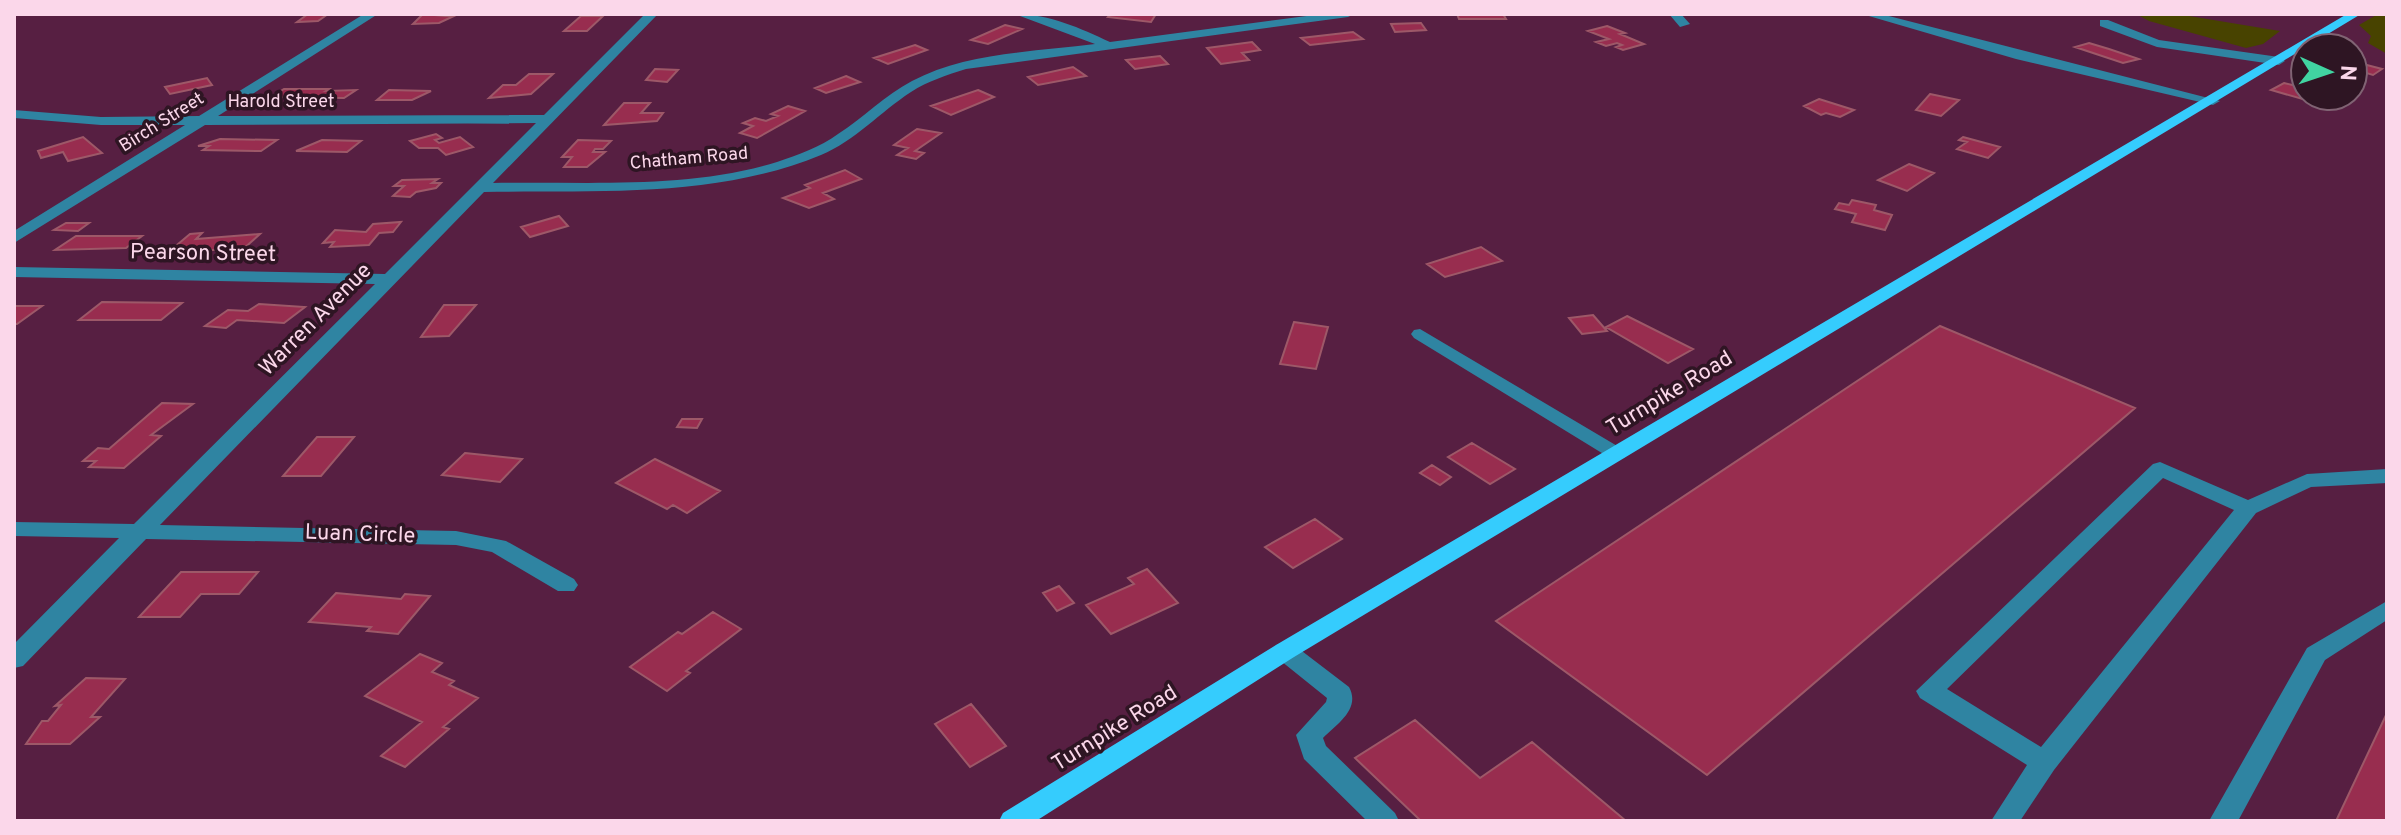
<svg xmlns="http://www.w3.org/2000/svg" width="2401" height="835" viewBox="0 0 2401 835" font-family="Overpass,sans-serif">
  <rect width="100%" height="100%" fill="#571f42"/>
  <!-- green -->
  <path fill="#484300" d="M2136 14H2177L2280 31 2263 44 2246 48 2149 21Z
    M2378 14H2387V54L2368 43 2371 36 2359 25Z"/>
  <!-- building -->
  <path fill="#982d4f" stroke="#9d5868" stroke-width="2" d="M308 14H328L318 21 297 22Z
    M423 14 445 16 456 15 439 23 413 24Z
    M1111 14H1156L1151 22 1108 17Z
    M1457 14H1503L1506 19H1459Z
    M581 16H603L587 31H564Z
    M1421 23 1426 30 1395 32 1391 24Z
    M1005 25 1022 29 988 44 971 40Z
    M1607 26 1625 33 1620 34 1644 44 1623 50 1616 47 1622 45 1617 43 1606 46 1596 42 1609 39 1588 31Z
    M1353 32 1363 39 1310 45 1301 38Z
    M1252 42 1260 50 1242 53 1249 60 1221 64 1207 48Z
    M2089 43 2109 49 2139 59 2123 63 2075 47Z
    M915 45 927 50 888 64 874 58Z
    M1160 56 1168 64 1135 69 1126 60Z
    M2353 64H2363L2382 69 2373 75 2356 70Z
    M1073 67 1086 76 1038 85 1028 77Z
    M655 69 678 70 667 82 646 80Z
    M529 74H553L531 94 489 98 503 85H516Z
    M846 76 860 82 826 93 815 88Z
    M207 78 212 85 170 94 165 87Z
    M2284 83 2305 88V96L2341 98 2327 106 2271 90Z
    M284 89H329L326 91 356 90 344 98 271 97Z
    M389 90 431 91 412 100H377Z
    M978 90 994 97 951 115 931 106Z
    M1930 94 1959 100 1941 116 1916 110Z
    M1819 99 1854 110 1840 117 1826 113 1821 115 1804 106Z
    M624 103H650L641 113H663L657 121 604 125Z
    M788 106 805 111 757 138 740 133 753 126 743 123 755 118 766 121 778 116 771 114Z
    M917 129 941 133 915 151 924 153 916 159 897 155 908 148 894 145Z
    M436 134 442 138 435 140 439 143 460 137 473 147 446 155 438 148H419L410 141Z
    M83 137 102 153 68 161 63 152 41 158 38 151Z
    M1963 137 2000 147 1988 158 1957 149 1967 142 1959 140Z
    M220 139 277 140 261 151 203 150 209 146H198Z
    M322 140 361 141 347 152 296 151Z
    M578 140 611 141 603 149H595L593 152H605L587 167H564L572 157H562Z
    M1909 164 1934 173 1907 191 1878 180Z
    M845 170 861 179 823 193 834 199 809 208 783 198 810 188 805 185Z
    M438 179 432 183H441L436 188 416 192 410 197 393 196 404 186H394L402 180Z
    M1852 200 1876 205 1874 210 1892 215 1885 230 1852 222 1856 214 1835 209 1839 203 1849 205Z
    M559 216 568 226 530 237 521 227Z
    M401 222 393 232 379 233 369 245 330 247 334 242 323 243 335 230 366 232 373 224Z
    M66 223H89L78 231 54 230Z
    M202 233 196 239 260 234 242 250H171L190 234Z
    M76 236H142L126 248 55 250Z
    M1481 247 1502 261 1445 277 1427 264Z
    M102 302 182 303 161 320H79Z
    M259 304 305 307 284 323 237 320 226 328 205 326 228 310 248 311Z
    M444 305H476L449 336 421 337Z
    M14 306H42L17 324H14Z
    M1593 315 1607 331 1582 334 1569 318Z
    M1627 316 1693 349 1668 363 1606 327Z
    M1294 322 1328 327 1316 369 1280 364Z
    M1940 326 2135 408 1707 775 1496 621Z
    M162 403 193 404 151 435 161 436 124 468 89 467 96 461H83L98 448 109 449Z
    M682 419H702L697 428 677 427Z
    M317 437H354L321 476H283Z
    M1472 443 1515 469 1490 484 1448 457Z
    M465 453 522 459 500 482 442 475Z
    M655 459 720 491 687 513 673 505 667 509 616 483Z
    M1432 465 1451 477 1440 485 1420 473Z
    M1315 519 1342 539 1293 568 1265 547Z
    M1147 569 1178 603 1111 634 1086 605 1134 584 1128 578Z
    M181 572H258L239 594H201L180 617H139Z
    M1059 586 1074 603 1057 611 1043 593Z
    M336 593 401 599 405 594 430 596 398 634 367 631 371 627 309 622Z
    M713 612 741 629 686 671 690 673 667 691 630 667 678 632 682 634Z
    M420 654 442 663 432 672 454 681 449 685 478 698 443 727 449 729 405 767 381 756 422 722 365 696Z
    M86 678 125 679 91 717H100L70 744H26L42 721H48L61 705 55 706Z
    M971 704 1006 746 970 767 935 724Z
    M2387 713V821H2336Z
    M1415 720 1480 778 1532 742 1626 821H1421L1355 758Z"/>
  <g fill="none" stroke-linecap="round" stroke-linejoin="round">
    <!-- minor -->
    <path fill="#2f84a2" fill-rule="evenodd" d="M364 14H378L218 116 544 115 645 14H658L493 183C586 181 687 190 777 162 798 155 820 147 838 134 863 118 885 95 912 81 966 52 1035 52 1095 44L1015 14C1049 14 1080 28 1110 42L1322 14H1354L1348 17 966 69C947 75 928 81 911 92 880 112 855 141 821 155 714 199 597 190 484 192L160 525 456 531 506 541 574 579 578 585 574 591H558L492 552 456 545 146 539 23 666 14 668V644L119 538 14 536V522L134 524 375 284 14 277V267L385 274 536 123 205 125 14 243V231L185 125H101L14 118V110L101 117 199 116Z
      M1669 14H1681L1690 24 1680 27Z
      M1862 14H1881L2220 101 2213 105 2016 59Z
      M2100 20H2108L2159 40 2279 57 2285 61 2279 65 2157 47 2100 26Z
      M1420 329 1624 450 1627 454 1624 458H1610L1414 338 1411 334 1414 330Z
      M2160 462 2248 500 2307 474 2387 469V483L2311 487 2256 513 2054 770 2020 821H1991L2027 765 1920 698 1916 691 2153 464ZM2163 478 2234 510 2041 747 1947 689Z
      M2387 601V620L2325 660 2238 821H2209L2307 648Z
      M1285 642 1294 645 1349 687C1361 709 1337 724 1323 738L1326 746 1395 813 1399 821H1367L1304 759 1296 735 1326 702 1327 698 1276 657 1273 651 1276 645Z"/>
    <!-- major -->
    <path fill="#35ccfd" fill-rule="evenodd" d="M2347 14H2361L1294 657 1036 821H999L1003 813 1276 645Z"/>
  </g>
  <g text-anchor="middle" dominant-baseline="central" stroke-width="7" stroke-linejoin="round" paint-order="stroke">
    <!-- far-street labels -->
    <g font-size="18" fill="#fbd7ea" stroke="#2e1523">
      <text x="281" y="102">Harold Street</text>
      <text transform="translate(162 123) rotate(-32)">Birch Street</text>
      <text transform="translate(689 159) rotate(-5)">Chatham Road</text>
    </g>
    <!-- street labels -->
    <g font-size="22" fill="#fbd7ea" stroke="#2e1523">
      <text transform="translate(203 254) rotate(1)">Pearson Street</text>
      <text transform="translate(316 320) rotate(-45)">Warren Avenue</text>
      <text transform="translate(1670 394) rotate(-31)">Turnpike Road</text>
      <text transform="translate(360 535) rotate(2)">Luan Circle</text>
      <text transform="translate(1115 729) rotate(-32)">Turnpike Road</text>
    </g>
  </g>
  <!-- border -->
  <rect width="2401" height="835" fill="none" stroke="#fbd7ea" stroke-width="32"/>
  <!-- north arrow -->
  <g transform="translate(2329 72) rotate(93)"><circle r="38" fill="#2e1523" stroke="#806373" stroke-width="2"/>
  <path d="M0-6L14 30L0 20L-14 30Z" fill="#41d4a1"/>
  <text y="-12" font-size="22" font-weight="bold" text-anchor="middle" fill="#fbd7ea">N</text>
  </g>
</svg>
